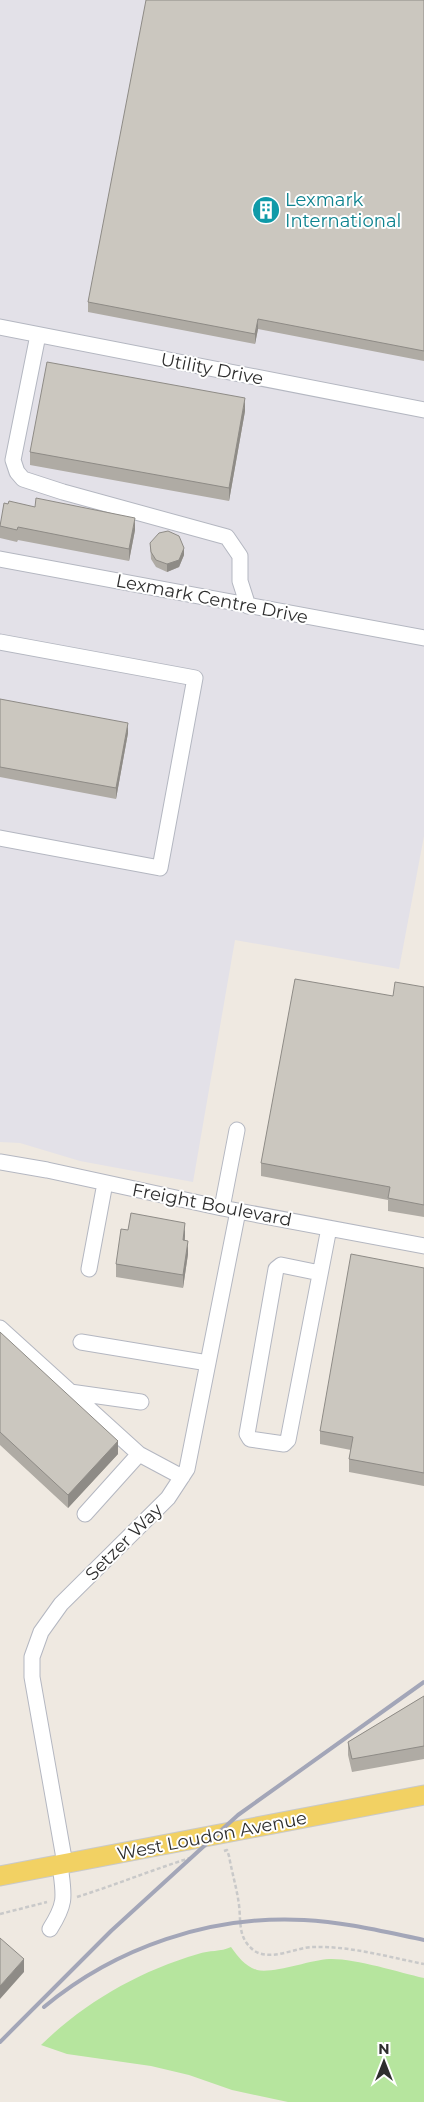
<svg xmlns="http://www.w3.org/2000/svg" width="424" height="2102" viewBox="0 0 424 2102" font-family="Montserrat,sans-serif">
  <rect width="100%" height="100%" fill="#efe9e1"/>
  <!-- industrial -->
  <path fill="#e3e1e8" d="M0 0H424V836L399 969 235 940 193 1182 80 1161 20 1143 0 1142Z"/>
  <!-- green -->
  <path fill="#b6e59e" d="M231 1947C238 1957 245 1966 257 1970 273 1974 310 1960 329 1959 354 1958 398 1972 424 1978V2102H288L232 2090 189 2075 151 2066 67 2054 41 2045C84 2003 139 1971 198 1954 209 1950 221 1952 231 1947Z"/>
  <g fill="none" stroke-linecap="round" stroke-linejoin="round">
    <defs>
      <path id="minor" d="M0 327 424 410
        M38 335 13 460 17 472 23 479 63 492 227 537 240 556V581L248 606
        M0 559 424 638
        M0 642 195 678 160 868 0 838
        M0 1162 47 1170 222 1208 424 1246
        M222 1208 237 1130
        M89 1269 105 1183
        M320 1273 281 1265 276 1269 247 1434 250 1439 284 1444 288 1440 329 1228
        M0 1328 139 1454 182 1477
        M81 1342 208 1363
        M70 1392 141 1402
        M85 1514 139 1454
        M65 1864 32 1677V1657L41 1632 61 1604 168 1498 187 1469 238 1211
        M50 1929C67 1902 64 1896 60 1865"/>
      <path id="major" d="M0 1876 424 1795"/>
    </defs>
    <!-- minor casing -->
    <use href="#minor" stroke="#b4b7c1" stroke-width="17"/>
    <!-- major casing -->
    <use href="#major" stroke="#c9c9c9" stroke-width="21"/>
    <!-- path -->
    <path stroke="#c9c9c9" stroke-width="2.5" stroke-dasharray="4 2.5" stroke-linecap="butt" d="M224 1851 227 1850 229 1856C232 1873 237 1889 239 1905 241 1921 238 1936 251 1948 267 1964 295 1947 314 1947 351 1946 388 1957 424 1964
      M77 1897C115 1885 152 1870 190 1858
      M0 1914 47 1902"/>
    <!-- minor -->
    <use href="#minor" stroke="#fff" stroke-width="15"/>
    <!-- major -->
    <use href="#major" stroke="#f2d163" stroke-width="19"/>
    <!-- rail -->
    <path stroke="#a3a6b8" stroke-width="4" d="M44 2007C116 1947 211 1915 304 1920 345 1922 385 1932 424 1940
      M0 2042 111 1931 238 1815 424 1682"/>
  </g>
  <!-- wall -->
  <path fill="#afaba4" d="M424 0V361L258 329 255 344 88 312V302Z
    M245 411 229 501 30 465V452Z
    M0 523 135 530 129 561 18 540 17 542 0 538Z
    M150 543 184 555 179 567 167 572 156 567 151 559Z
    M0 699 128 733 116 799 0 777Z
    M424 987V1217L388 1211V1200L261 1176V1163L393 996Z
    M128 1230 185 1236V1241L188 1254 183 1288 116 1277V1264Z
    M424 1268V1486L349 1472V1459L351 1450 320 1444V1431Z
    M0 1332 118 1454 68 1508 0 1445Z
    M424 1696V1759L352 1772 348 1755V1742Z"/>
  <!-- shaded-wall -->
  <path fill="#8e8b86" d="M258 319V329L255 344V334Z
    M245 398V411L229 501V488Z
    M135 518V530L129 561V549Z
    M184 548V555L179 567 167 572V564Z
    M128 723V733L116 799V788Z
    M185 1223V1236L183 1253V1240Z
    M188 1241V1254L183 1288V1275Z
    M118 1441V1454L68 1508V1495Z
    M24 1959V1972L0 1999V1986Z"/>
  <!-- building -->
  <path fill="#cbc7bf" stroke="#8e8b86" d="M146 0H424V351L258 319 255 334 88 302Z
    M47 362 245 398 229 488 30 452Z
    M36 498 135 518 129 549 18 527 17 530 0 526 4 503 8 504 9 501 35 507Z
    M168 531 179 536 184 548 179 560 167 564 156 560 151 552 150 543 159 533Z
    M0 699 128 723 116 788 0 767Z
    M295 979 393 996 395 982 424 987V1205L388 1198 390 1187 261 1163Z
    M131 1213 185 1223 183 1240 188 1241 183 1275 116 1264 121 1229 128 1230Z
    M351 1254 424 1268V1473L349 1459 353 1437 320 1431Z
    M0 1332 118 1441 68 1495 0 1432Z
    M424 1696V1746L352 1759 348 1742Z
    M0 1938 24 1959 0 1986Z"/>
  <!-- icons -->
  <defs>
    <symbol id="building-disc" viewBox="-11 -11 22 22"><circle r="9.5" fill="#0f9aa8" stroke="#fff"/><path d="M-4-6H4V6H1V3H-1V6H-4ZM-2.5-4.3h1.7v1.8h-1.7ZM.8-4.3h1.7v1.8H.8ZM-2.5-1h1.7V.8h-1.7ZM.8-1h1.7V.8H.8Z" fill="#fff"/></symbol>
  </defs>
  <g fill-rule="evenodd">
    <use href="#building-disc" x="250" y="194" width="32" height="32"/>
  </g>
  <g text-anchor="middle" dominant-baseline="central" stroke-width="4" stroke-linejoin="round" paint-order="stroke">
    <!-- culture labels -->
    <g font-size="18" fill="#0d838f" stroke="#fff" text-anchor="start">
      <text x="285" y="200">Lexmark<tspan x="285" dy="21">International</tspan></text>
    </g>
    <!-- street labels -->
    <g font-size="18" fill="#2e2e2e" stroke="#fff">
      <text transform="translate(212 369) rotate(11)">Utility Drive</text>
      <text transform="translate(212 599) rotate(11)">Lexmark Centre Drive</text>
      <text transform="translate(212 1205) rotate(11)">Freight Boulevard</text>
      <text transform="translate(124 1542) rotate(-45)">Setzer Way</text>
      <text transform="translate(212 1836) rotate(-11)">West Loudon Avenue</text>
    </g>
  </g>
  <!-- north arrow -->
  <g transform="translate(384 2062)" stroke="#ffffff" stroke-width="4" paint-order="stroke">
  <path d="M0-4L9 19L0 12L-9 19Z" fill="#2e2e2e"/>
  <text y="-8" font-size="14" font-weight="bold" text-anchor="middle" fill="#2e2e2e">N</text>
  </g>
</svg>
